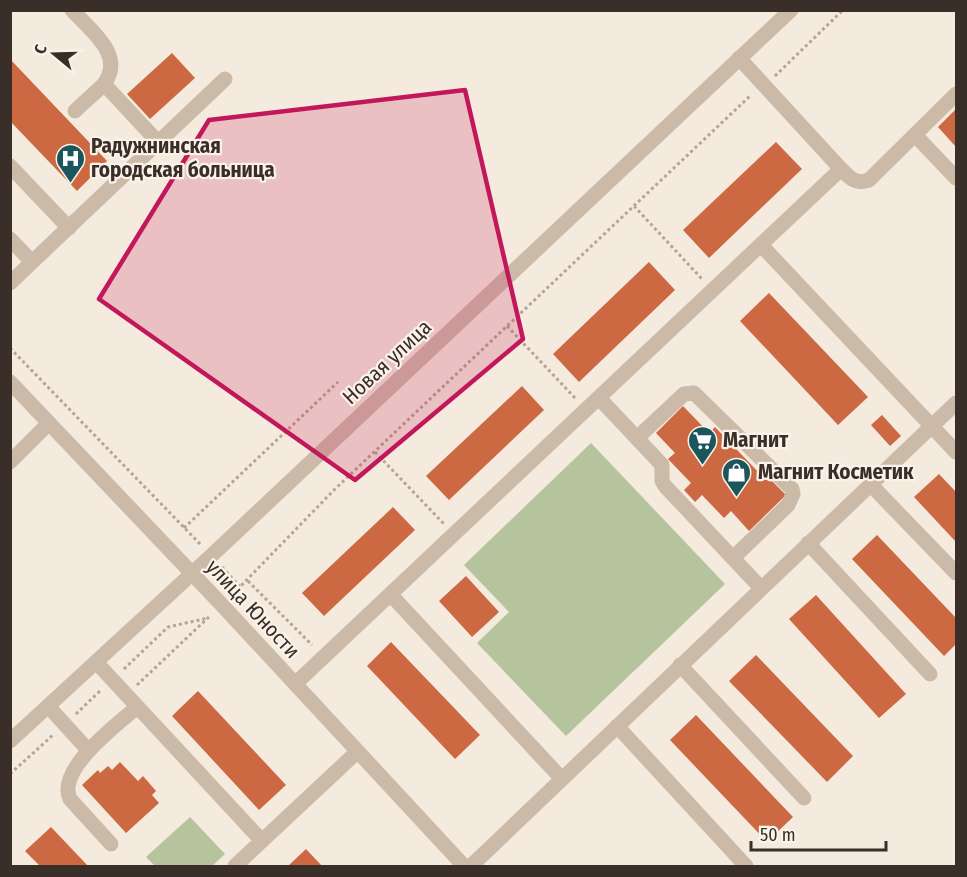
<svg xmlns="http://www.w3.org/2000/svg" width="967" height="877" viewBox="0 0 967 877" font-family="'Fira Sans Condensed',sans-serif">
  <rect width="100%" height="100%" fill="#f4eadd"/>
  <!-- green -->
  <path fill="#b5c49c" d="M591 443 725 584 566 736 477 643 509 612 464 565Z
    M190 817 225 854 212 866H155L146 857Z"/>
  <!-- building -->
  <path fill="#cc6942" d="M172 53 195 78 150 119 127 94Z
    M10 59 107 161 77 191 10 121Z
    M956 109V147L938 127Z
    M776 142 802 169 709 258 683 230Z
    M649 262 675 290 579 382 553 354Z
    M769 293 868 397 838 425 740 321Z
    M522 386 544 410 449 500 426 476Z
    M683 406 709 433 715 427 766 480 768 477 786 495 749 531 731 511 724 518 702 495 695 502 684 490 691 483 668 459 675 453 656 433Z
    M882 415 901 436 890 446 871 425Z
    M939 474 956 492V542L914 497Z
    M393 507 415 530 324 616 302 593Z
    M877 535 956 618V644L944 656 852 559Z
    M466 576 499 612 472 637 439 601Z
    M816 595 906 694 879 718 789 619Z
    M391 642 480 735 455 759 367 666Z
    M756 655 853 756 827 782 729 681Z
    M198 691 286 785 259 810 172 716Z
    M696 715 793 817 767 842 670 740Z
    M120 762 138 781 143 776 156 791 152 795 159 803 126 833 82 785 98 770 100 773 108 766 112 770Z
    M51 827 88 866H40L25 851Z
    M306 849 322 866H288Z"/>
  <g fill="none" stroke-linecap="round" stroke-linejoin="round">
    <!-- path -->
    <path stroke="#b8a492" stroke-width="3" stroke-dasharray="3 3" stroke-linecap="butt" d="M775 76 843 10
      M634 206 702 279
      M507 326 576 399
      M10 348 201 545
      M375 452 444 524
      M184 528 338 382
      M222 567 240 587
      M248 581 312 645
      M233 594 335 489 751 95
      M124 669 168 627 208 618
      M137 685 211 615
      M76 714 101 690
      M10 774 53 735"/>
    <!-- minor -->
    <path stroke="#ccbaa8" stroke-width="15" d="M72 10C90 30 127 56 103 85 94 94 84 102 75 111
      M739 58 841 169C850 178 856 185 869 180L956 94
      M104 84 158 142
      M915 135 956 178
      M10 166 69 228
      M10 239 32 262
      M761 245 956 452
      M10 283 225 79
      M10 382 222 605 464 866
      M600 399 662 465V481L665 486 761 588
      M637 438 684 394 694 393 792 489 793 494 788 505 733 558
      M10 462 49 423
      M871 485 956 573
      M808 543 930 674
      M391 595 562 779
      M96 662 262 841
      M680 665 804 798
      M295 684 841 169
      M48 706 88 750
      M617 726 746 866
      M10 741 211 556 791 10
      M111 844 70 799C56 769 118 724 137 707
      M235 866 357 752
      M471 866 956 403"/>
  </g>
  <!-- marked area -->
  <path fill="#c2185b" fill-opacity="0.2" stroke="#c2185b" stroke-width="4.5" stroke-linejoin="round" d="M465 90 523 339 355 480 99 299 209 120Z"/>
  <!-- icons -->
  <defs>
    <symbol id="hospital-pin" viewBox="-11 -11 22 30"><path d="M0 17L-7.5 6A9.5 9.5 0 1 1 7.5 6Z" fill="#1c565d" stroke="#fbf3e9"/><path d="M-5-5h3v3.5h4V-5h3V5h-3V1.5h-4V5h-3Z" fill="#fff"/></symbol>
    <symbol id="supermarket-pin" viewBox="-11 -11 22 30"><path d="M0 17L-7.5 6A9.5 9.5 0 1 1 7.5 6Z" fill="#1c565d" stroke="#fbf3e9"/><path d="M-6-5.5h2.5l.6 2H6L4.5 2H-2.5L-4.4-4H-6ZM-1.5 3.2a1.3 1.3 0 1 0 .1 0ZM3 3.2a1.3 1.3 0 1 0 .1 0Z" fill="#fff"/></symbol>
    <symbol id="shop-pin" viewBox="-11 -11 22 30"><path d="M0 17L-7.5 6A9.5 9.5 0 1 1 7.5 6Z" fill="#1c565d" stroke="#fbf3e9"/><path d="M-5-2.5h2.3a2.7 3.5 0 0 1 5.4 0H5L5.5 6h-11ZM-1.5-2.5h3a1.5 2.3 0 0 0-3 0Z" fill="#fff"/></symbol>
  </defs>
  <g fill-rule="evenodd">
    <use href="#hospital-pin" x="54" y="142" width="33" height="45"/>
    <use href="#supermarket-pin" x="686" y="424" width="33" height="45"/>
    <use href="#shop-pin" x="720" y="456" width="33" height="45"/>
  </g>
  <g text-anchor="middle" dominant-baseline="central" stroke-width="4.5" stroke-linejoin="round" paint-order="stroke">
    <!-- poi labels -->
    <g font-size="21" font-weight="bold" fill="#392e28" stroke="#fbf3e9" text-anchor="start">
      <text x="91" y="146">Радужнинская<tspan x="91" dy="24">городская больница</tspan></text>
      <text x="723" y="440">Магнит</text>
      <text x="758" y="472">Магнит Косметик</text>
    </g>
    <!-- street labels -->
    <g font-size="21" fill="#392e28" stroke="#fbf3e9">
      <text transform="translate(387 362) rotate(-43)">Новая улица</text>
      <text transform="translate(253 609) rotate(47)">улица Юности</text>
    </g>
  </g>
  <!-- border -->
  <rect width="967" height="877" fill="none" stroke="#392e28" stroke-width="24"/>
  <!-- north arrow -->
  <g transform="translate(54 54) rotate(289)" stroke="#fbf3e9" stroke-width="4.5" paint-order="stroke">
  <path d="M0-4.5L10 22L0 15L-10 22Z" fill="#392e28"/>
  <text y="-9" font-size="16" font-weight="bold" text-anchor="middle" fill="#392e28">С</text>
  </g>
  <!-- scale -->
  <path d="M751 841v9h135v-9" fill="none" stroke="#392e28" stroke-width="3"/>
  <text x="760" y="841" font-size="18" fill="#392e28" stroke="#fbf3e9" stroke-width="4.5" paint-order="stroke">50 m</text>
</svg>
